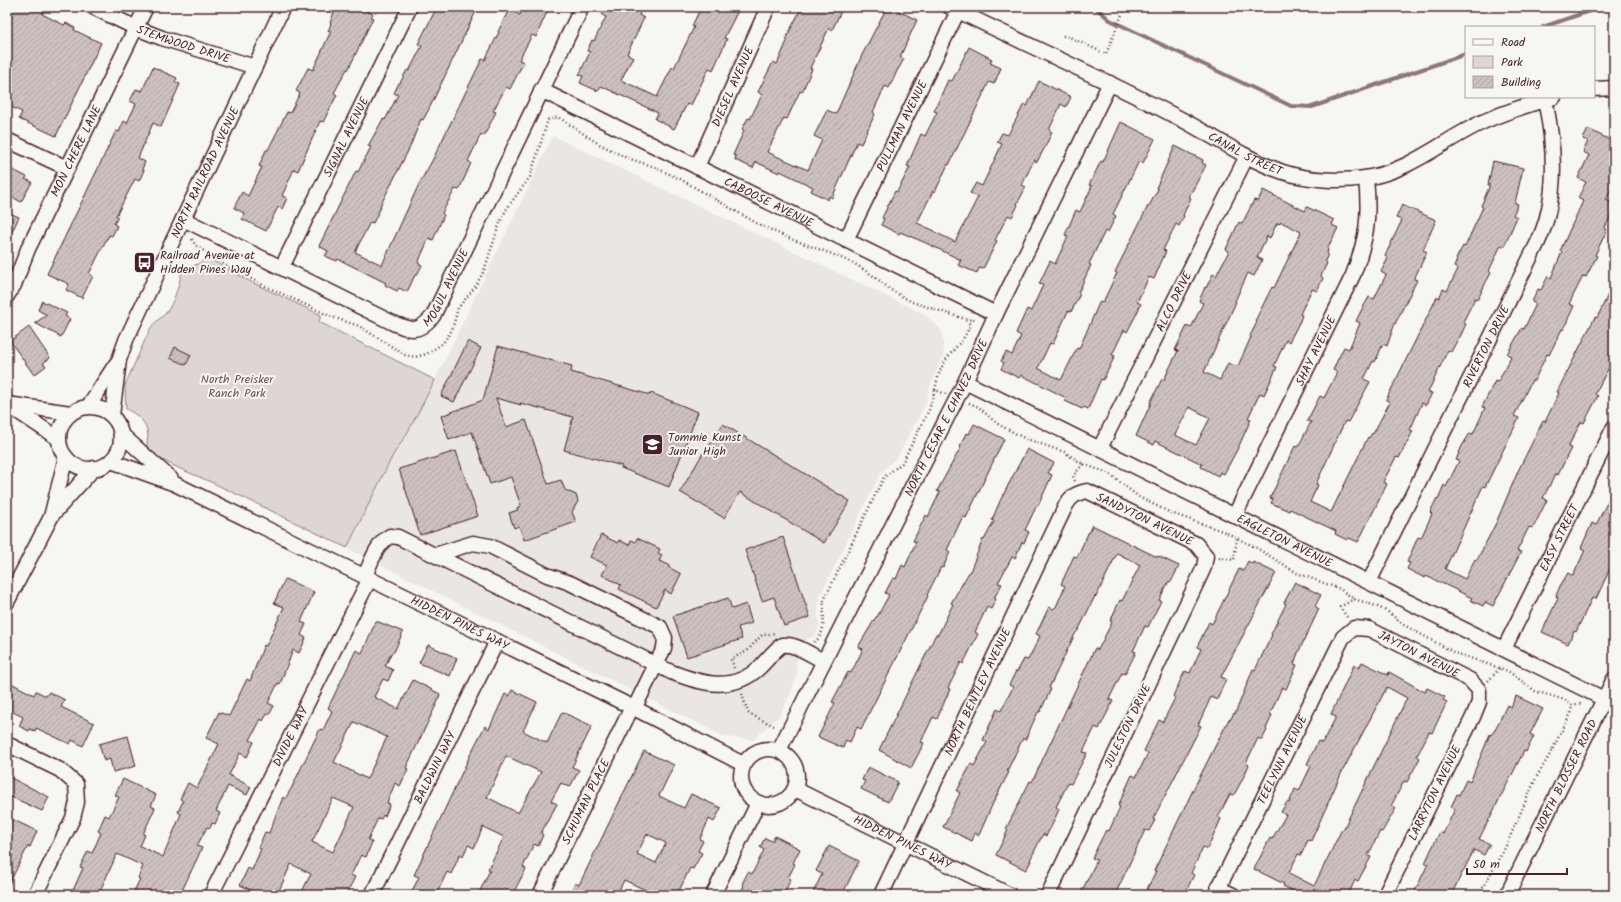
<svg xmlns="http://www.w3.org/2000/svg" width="1621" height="902" viewBox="0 0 1621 902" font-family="Kalam,sans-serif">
  <defs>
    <pattern id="building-hatch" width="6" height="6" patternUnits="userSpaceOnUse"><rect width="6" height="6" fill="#ccc1c0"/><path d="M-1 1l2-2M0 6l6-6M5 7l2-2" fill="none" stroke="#b1a5a5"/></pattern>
  </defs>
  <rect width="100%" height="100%" fill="#f6f6f2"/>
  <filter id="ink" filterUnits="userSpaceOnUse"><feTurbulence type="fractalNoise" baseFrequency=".025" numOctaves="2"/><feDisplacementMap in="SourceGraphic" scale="8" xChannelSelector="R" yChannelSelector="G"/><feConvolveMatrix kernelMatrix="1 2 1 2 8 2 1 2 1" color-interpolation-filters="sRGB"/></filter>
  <g filter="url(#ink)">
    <!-- built -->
    <path fill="#e9e6e3" d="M553 136 924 314 942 331 944 354 929 388 926 403 898 456 880 474 820 596 818 606 819 627 815 636 807 639 796 663 797 675 790 695 779 716 753 740 725 737 347 548 391 458 408 432 435 380Z"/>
    <!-- green -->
    <path fill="#ddd6d5" stroke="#947a80" d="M206 257 251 282 321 315 319 322 435 380 408 432 393 455 347 548C302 526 258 504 213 483 191 473 170 466 150 452 144 447 148 442 148 435 147 422 137 414 126 409L125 385 150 329C154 322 160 319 166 313 174 303 181 280 182 268 193 266 200 265 206 257Z"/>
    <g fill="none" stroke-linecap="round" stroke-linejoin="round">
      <!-- stream -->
      <path stroke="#8e747a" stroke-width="4" d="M1095 7 1110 20 1291 106 1312 107 1466 54
        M1543 27 1601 7"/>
    </g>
    <!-- building -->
    <path fill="url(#building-hatch)" stroke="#4a1f2b" fill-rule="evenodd" d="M7 7H35L44 11 42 14 64 25 66 23 75 28 74 30 101 43 56 136 19 119 22 112 7 105Z
      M336 7H357L373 14 371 17 373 18 348 70 347 69 334 93 337 95 323 122 320 121 298 171 294 169 282 196 287 198 282 209 278 207 266 231 242 219 244 213 234 208 242 192 248 196 262 167 259 166 266 150H268L287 112 290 113 300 93 296 91 308 68 313 70 331 31H328L331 24 330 23Z
      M437 7H478L429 109 423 120 421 119 409 149 380 206 381 207 373 223 370 222 355 252 382 265 419 184 432 161 482 59 485 60 499 32H498L505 17 506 18 509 10 520 15 523 7H549L536 37 532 35 519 60 524 62 518 73 510 89 506 87 493 111 496 112 484 136 481 134 468 161 471 163 459 190 455 189 442 213 444 215 433 240 429 238 418 263 422 265 417 275H415L407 292 399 288 397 291 385 285 386 283 338 259 337 261 325 256 328 251 319 246 356 171 358 172 371 147 368 146 383 119 385 120 398 95 394 93 399 83H400L407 70 409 71 422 46 418 44Z
      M606 7H643L639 15 644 18 627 54 633 57 621 80 657 97 672 67 674 68 694 27 692 26 701 7H740L724 38 727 39 713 70 709 68 691 105 687 104 674 129 655 119 658 113 652 110 601 86 598 91 580 83 583 76 579 75 590 52 587 51 592 40 594 41 606 17 602 15Z
      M802 7H843L832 30 829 28 810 68 812 69 802 92 800 91 787 119 784 118 767 152 808 170 822 140 814 136 827 110 836 114 862 55 887 7H891L917 20 900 57 904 59 897 71 889 88 885 86 873 112 875 114 861 144 857 142 832 198 829 196 828 200 811 191 813 187 780 171 779 173 756 162 753 168 735 160 736 156 733 155 744 131 742 129 748 118 750 119 762 95 758 92 773 62 777 64 788 39 786 38Z
      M969 47 992 59 990 63 1001 68 994 84 989 82 949 165 948 164 935 192 933 191 917 223 935 231V232L955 242 978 197 970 193 976 183 982 186 1002 144 997 142 1002 133 1008 135 1024 104 1027 106 1039 81 1071 97 1066 107 1061 104 1049 130 1052 132 1046 145 1037 162 1034 160 1022 185 1026 187 1017 204 1018 205 1012 217 1008 215 995 240 997 241 983 269 979 268 977 273 958 265 961 260 926 243 900 232 899 234 881 225 884 219 882 218 895 191 897 192 910 167 907 166 915 148 921 134 925 136 937 112 934 111 948 80 952 81Z
      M153 67 177 78 175 82 180 84 161 127 153 123 138 158 145 162 142 169 144 170 139 181 135 179 116 216 118 217 114 224 117 226 112 236 109 235 108 238H107L89 274 93 276 82 298 66 290 69 284 47 274 116 131 119 132 124 121 127 123 136 104 130 101 136 89 142 91Z
      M1121 122 1155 139 1143 163 1139 161 1113 214 1116 216 1108 232 1105 231 1089 264 1091 265 1078 293 1080 294 1071 312 1068 311 1053 344 1050 343 1038 368 1061 380 1077 348 1079 349 1100 301 1103 302 1117 273 1115 272 1148 206H1149L1158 189 1156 188 1175 146 1203 160 1202 163 1206 165 1189 197 1191 198 1183 215 1184 216 1179 226 1176 224 1163 250 1166 251 1154 279 1149 277 1137 302 1141 304 1136 315 1127 332 1124 330 1112 355 1115 356 1103 380 1101 379 1088 409 1084 407 1082 409 1065 401 1066 398 1047 388 1021 375 1019 378 1001 369 1004 363 1001 361 1006 352 1012 355 1021 336 1016 333 1027 309 1031 311 1043 285 1039 284 1050 261 1055 264 1068 236 1065 235 1076 210 1080 212 1092 186 1089 185 1101 161 1103 162Z
      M1588 129 1614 142V158L1609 169 1614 172V184L1606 200 1614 204V210L1604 229 1607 230 1595 255 1597 256 1586 277 1583 276 1569 304 1574 306 1563 330 1562 329 1549 355 1547 354 1534 381 1532 380 1514 416 1519 418 1485 487 1483 486 1445 569 1465 579 1475 559 1477 560 1496 523 1519 469 1543 421 1545 422 1559 393 1557 392 1595 317 1597 318 1614 282V362L1610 370 1608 369 1595 394 1598 396 1584 423 1581 422 1568 447 1571 448 1558 475 1556 473 1543 498 1547 500 1533 528 1529 527 1517 551 1521 552 1493 606 1485 602 1483 606 1470 600 1472 598 1450 587 1426 576 1425 578 1407 569 1410 563 1407 562 1418 537 1421 538 1432 514 1430 512 1437 498 1438 499 1444 485 1446 487 1459 461 1456 460 1462 446 1470 433 1473 434 1485 408 1482 407 1495 381 1498 382 1511 356 1507 354 1522 328 1524 329 1536 304 1532 302 1538 289 1541 290 1548 276 1551 278 1562 252 1560 251 1583 201 1578 198 1586 182 1578 178 1589 155 1583 152 1588 141 1583 139Z
      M1493 161 1523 168 1515 203 1518 204 1513 215 1517 217 1504 247 1501 245 1489 271 1491 273 1486 282 1478 299 1475 298 1463 322 1466 324 1460 337H1459L1451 352 1448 350 1428 392 1432 393 1426 405 1422 403 1410 430 1413 431 1399 458 1396 457 1383 482 1387 484 1358 542 1349 538 1347 540 1335 534 1336 531 1290 509 1289 511 1271 503 1273 499 1270 498 1295 446 1298 447 1311 422 1307 421 1320 396 1324 398 1337 372 1333 370 1337 361 1344 347 1349 349 1360 323 1356 321 1361 311 1369 297 1374 299 1386 275 1381 272 1388 258 1385 256 1402 220 1396 218 1402 205 1436 220 1423 250 1427 252 1414 279 1417 280 1394 326 1387 346 1383 344 1375 362 1373 361 1364 379 1370 382 1348 422 1345 421 1316 484 1318 485 1310 502 1331 512 1368 437 1369 438 1372 433 1373 434 1390 402 1386 400 1437 297 1439 298 1443 289 1447 291 1458 269 1454 267 1457 260 1456 259 1463 246 1465 247 1483 207 1481 206 1490 185H1488Z
      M7 167 27 177 25 179 32 182 21 202 7 194Z
      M1263 190 1305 211 1307 207 1334 220 1332 225 1338 228 1327 249 1328 250 1327 253 1328 254 1325 261 1327 263 1321 276 1323 278 1317 291 1312 289 1300 314 1302 315 1300 321 1289 342 1286 340 1274 366 1277 367 1264 395 1260 393 1248 418 1251 419 1238 448 1224 474 1220 472 1218 476 1201 467 1202 464 1155 441 1154 445 1136 436 1151 403H1150L1162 379 1164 380 1169 369 1178 351 1175 350 1187 326 1191 328 1203 303 1199 301 1205 287 1206 288 1213 274 1216 276 1229 251 1226 249 1239 222 1242 224 1254 200 1258 201ZM1281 222 1301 232 1274 288 1272 287 1255 321 1257 322 1250 336 1251 337 1238 366 1236 365 1235 366 1228 363 1220 380 1204 372 1236 302 1235 301 1248 273 1254 276 1262 260 1257 257 1267 236 1270 238 1277 223 1280 224ZM1189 407 1210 418 1196 445 1175 435Z
      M7 212 19 217 7 242Z
      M42 301 67 313 65 316 70 319 61 337 35 323 47 315 38 310Z
      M29 327 50 358 43 363 46 366 34 375 10 341Z
      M468 341 481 348 454 402 441 396Z
      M498 346 572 366 571 372 650 395 651 393 698 412 669 487 621 468 622 466 564 450 573 417 520 403 521 405 496 398 506 427 526 420 548 484 561 480 565 490 576 495 578 501 572 512 576 522 524 540 519 526 514 528 509 513 518 510 517 508 521 506 511 477 490 484 472 432 449 440 441 416 483 400Z
      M175 347 191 355 186 365 170 358Z
      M723 424 850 501 824 543 740 492 724 518 680 492 703 453 704 454Z
      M974 424 1004 439 966 518 963 516 947 550 950 552 943 568 941 567 927 595 928 596 861 729 857 727 850 742 846 740 843 748 818 737 835 703 832 702 848 672 851 673 863 649 858 647 876 617H877L889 595 885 593 893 578 896 579 902 565 905 567 916 542 913 541 926 515 928 517 940 492 937 491 961 447 960 446 966 433 969 434Z
      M1027 449 1054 463 1048 473 1052 475 1038 506 1037 505 1025 530 1029 532 1024 543 1022 542 1015 558 1012 557 998 583 1002 584 994 598 996 599 991 609 987 607 975 632 978 634 963 664 961 662 948 688 950 689 937 719 933 717 921 742 924 743 911 768 879 750 936 634 938 635 953 604 951 603 971 569 983 539 984 540 994 521 992 520 1000 501Z
      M456 451 478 516 420 535 399 469Z
      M1614 489V560L1596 599 1592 598 1576 632 1574 631 1568 644 1542 632 1558 598 1556 596 1560 586 1568 573 1573 576 1585 550 1581 548 1592 523 1596 525Z
      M1092 525 1157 557 1158 556 1179 566 1171 582 1169 581 1159 600 1161 601 1148 627 1145 626 1133 651 1136 652 1125 674 1122 673 1109 699 1113 701 1099 729 1095 727 1083 752 1087 753 1071 784 1068 783 1056 807 1059 809 1052 825 1046 836 1043 834 1030 860 1031 861 1026 870 996 855 1008 830 1006 829 1030 781 1032 782 1095 648 1098 650 1112 622 1110 621 1120 600 1122 601 1140 565 1117 553 1096 597 1095 596 1079 629 1075 634 1049 688 1051 689 1040 712H1038L1025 740 1023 738 1007 771 1009 772 993 803 979 835 975 833 972 841 943 827 960 793 957 791 971 764 974 766 987 742 983 740 997 709 1001 711 1013 687 1009 685 1016 671 1017 672 1024 659 1028 660 1040 636 1036 634 1049 607 1053 609 1056 607 1065 586 1061 584 1068 569 1074 556 1077 557Z
      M601 535 618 543 619 540 629 545 631 540 636 542 637 538 660 549 658 553 662 555 659 561 669 565 668 567 681 574 671 594 665 590 656 607 619 589 621 585 602 575 607 565 590 557Z
      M783 537 810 617 784 626 774 597 762 601 745 550Z
      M1248 561 1252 564 1253 562 1276 573 1221 677 1226 679 1217 700 1211 697 1198 725 1201 726 1153 819 1155 820 1149 831 1145 830 1115 895H1080L1097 860 1092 858 1106 830 1109 831 1120 807 1118 806 1132 775 1136 777 1148 753 1144 751 1159 720 1163 722 1175 698 1173 696 1185 671 1190 673 1201 649 1197 647 1209 622 1212 624 1239 569 1243 571Z
      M285 579 314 592 301 622 306 624 301 635 306 638 299 653 293 650 280 684 278 683 268 703 274 706 269 715 267 714 263 721 261 719 250 740 254 742 247 757 240 753 229 775 251 787 247 795 228 786 216 811 220 813 215 824 212 823 210 828 207 827 197 846 202 848 180 895H132L140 879 138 878 143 866 117 854 98 895H71L83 868 80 867 88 851 92 853 101 833 98 831 105 815 109 817 119 797 115 795 123 779 156 795 151 806 155 808 143 834 145 835 140 846 163 857 181 814 178 812 183 801 180 799 188 783 197 788 219 744 206 738 219 712 229 716 247 679 250 681 264 645 266 646 284 607 274 603Z
      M1295 582 1321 595 1315 606 1319 609 1298 653 1294 664 1297 665 1286 689 1282 687 1270 714 1272 715 1266 729 1267 730 1262 740 1258 738 1246 763 1249 765 1241 782 1234 795 1230 794 1218 817 1221 819 1207 849 1203 847 1191 873 1194 875 1184 895H1144L1156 871H1154L1194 788 1229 719 1230 720 1234 713 1235 714 1253 669 1255 670 1272 635 1271 634 1286 604 1284 603Z
      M728 598 732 609 746 604 752 623 738 627 742 639 687 657 673 616Z
      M376 621 403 632 394 652H392L385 666 393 670 388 681 383 679 374 697 398 709 413 680 440 694 437 703 406 768 408 769 400 786 395 783 387 803 390 804 385 816 383 815 381 819 378 818 368 840 372 842 366 857 361 855 351 875 355 877 346 895H300L311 874 291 864 277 895H262L240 885 248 868 252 870 261 849 258 848 265 832 269 833 283 797 285 799 291 789 320 729 323 730 332 711 328 708 356 650 362 653ZM354 722 387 737 367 779 334 762ZM333 798 354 807 333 852 312 842Z
      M428 645 457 658 450 676 419 663Z
      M1362 662 1388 675 1389 672 1425 692 1427 688 1445 697 1443 700 1447 702 1432 733 1429 732 1417 756 1420 758 1407 782 1404 781 1391 806 1396 808 1382 832 1380 831 1368 856 1371 857 1358 881 1355 880 1348 895H1300L1283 886 1284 884 1254 869 1270 838 1272 839 1286 815 1281 812 1287 802 1289 803 1295 789 1299 791 1311 766 1307 764 1318 741 1322 743 1336 717 1331 714 1354 665 1359 668ZM1387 687 1407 698 1343 830 1342 829 1314 886 1289 873 1298 854 1301 855 1308 840 1311 841 1341 774Z
      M7 681 34 695 36 691 46 696 49 692 65 700 61 707 94 723 83 746 72 740 70 744 36 728 35 731 30 729 29 731 19 726 23 717 7 709Z
      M512 690 537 702 523 731 547 743 562 712 592 726 572 767 579 770 570 787 561 783 551 801 557 804 541 833 543 835 538 846 534 844 523 867 526 869 512 895H478L490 870 488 869 504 837 483 827 474 848 468 845 463 856 460 854 451 874 447 872 436 895H410L419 877 414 875 473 749 485 726 489 729 505 694 509 696ZM506 756 541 772 518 813 487 797Z
      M1516 696 1543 709 1530 734 1534 736 1526 752 1524 751 1479 839 1490 844 1484 855 1474 850 1451 895H1413L1428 864 1425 863 1431 850 1440 832 1443 834 1455 809 1451 807 1457 794 1459 795 1466 780 1470 782 1490 734 1491 735 1495 730 1507 705 1511 707Z
      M128 736 136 766 113 772 110 759 104 761 99 744Z
      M644 751 674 765 659 796 684 808 691 794 721 808 714 822 709 819 700 839 703 841 698 851 702 853 693 869 690 868 677 895H656L624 880 617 895H570L575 883 579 885ZM647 834 666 843 656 863 637 854Z
      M868 767 898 782 888 802 861 789 865 781 862 780Z
      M7 776 49 797 42 811 7 795Z
      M7 817 37 831 30 847 28 846 7 888Z
      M775 836 800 849 793 863 795 864 788 878 791 879 783 895H753L742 890 744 885 742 884 748 872 752 874 764 850 760 847 765 838 772 841Z
      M829 846 859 861 842 895H812L822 874 816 871Z"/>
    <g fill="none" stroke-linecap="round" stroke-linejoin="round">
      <defs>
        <g id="minor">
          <path id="s1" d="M93 7 136 28 162 38 255 67"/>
          <path id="s2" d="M950 7C1025 44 1102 78 1177 117 1212 135 1245 159 1283 172 1308 180 1339 182 1365 178 1412 171 1444 139 1485 121 1507 111 1531 104 1554 97"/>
          <path d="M1594 89 1614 88"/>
          <path id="s3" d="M541 90 996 314"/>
          <path d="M7 140 67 168"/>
          <path id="s4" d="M697 167 768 7"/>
          <path id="s5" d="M183 219 393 323C413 331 418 333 433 316L582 7"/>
          <path id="s6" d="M846 240 958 11"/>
          <path id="s7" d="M282 267 410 7"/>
          <path id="s8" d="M7 296 14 285 28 249 146 7"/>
          <path id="s9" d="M965 382 1604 699"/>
          <path d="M7 404 71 413"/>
          <path d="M11 407 59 439"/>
          <path d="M88 407 116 364"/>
          <circle cx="90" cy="438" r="31"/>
          <path id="s10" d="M112 416 119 360 126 340 283 7"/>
          <path d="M121 434 171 479"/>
          <path id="s11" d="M1100 448 1247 156"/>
          <path id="s12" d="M111 461 175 484 632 707 743 764"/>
          <path d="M52 515 94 468"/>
          <path id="s13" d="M1235 515 1353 275C1367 238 1370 218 1366 178"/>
          <path d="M435 555 473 543 490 546 547 575 570 583 660 627 665 638 664 648 634 709"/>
          <path d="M365 576C371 562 377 543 390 536L398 537 671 672C702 684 733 693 760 667 768 659 773 651 782 645 796 643 812 656 824 661"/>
          <path id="s14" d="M1369 582 1538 242C1542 233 1546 223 1548 213 1557 175 1553 137 1545 100"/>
          <path d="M7 602 51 517 66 457"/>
          <path id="s15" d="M1504 649 1614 427"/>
          <path d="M7 744 60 770 76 784 77 802 73 818 35 895"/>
          <circle cx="769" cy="777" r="28"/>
          <path id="s16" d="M779 750 965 382 996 314 1110 83"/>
          <path id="s17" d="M795 789 1010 895"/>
          <path d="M1218 888 1233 895"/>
          <path id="s18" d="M211 895 370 578"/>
          <path id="s19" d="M372 895 497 641"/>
          <path id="s20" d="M540 895 632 707"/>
          <path d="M713 895 758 803"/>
          <path id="s21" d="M881 895 1066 505C1071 496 1077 493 1087 491L1196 544 1206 556 1204 567 1199 578 1048 895"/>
          <path id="s22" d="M1215 895 1343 637 1354 628 1369 629 1470 680 1479 690V702L1473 717 1385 895"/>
          <path id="s23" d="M1507 895 1614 679"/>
        </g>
      </defs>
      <!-- minor casing -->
      <use href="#minor" stroke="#4a1f2b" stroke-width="17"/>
      <!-- path -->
      <path stroke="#4a1f2b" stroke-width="2.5" stroke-dasharray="1 3" stroke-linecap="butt" d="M1063 36H1067L1106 54 1125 7
        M192 239 195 245 228 267 263 285 332 317 359 326 405 355 415 357 427 354 443 343 452 330 458 308 475 287 484 271 499 225 507 208 530 177 548 120 558 117 599 144 627 158 652 166 680 179 758 224 791 239 832 254 855 264 875 277 891 290 912 302 968 320 976 318
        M946 394 935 390C937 381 939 371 944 363 952 349 965 341 970 325L968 320
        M969 403 979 407 996 423 1024 438 1064 452 1083 464 1108 473 1139 497 1171 513 1225 532 1255 547 1297 573 1340 589 1354 599 1376 606 1388 612 1404 625 1455 653 1508 671 1535 691 1565 700 1572 705 1582 703
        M1075 481 1073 476 1083 464
        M1219 558 1234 560 1237 538
        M1347 617 1340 607 1354 599
        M814 642C828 634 822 612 824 600L884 477 902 463 929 410 935 390
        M734 668 731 659 747 651 762 635 776 633
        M1488 681 1500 668
        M742 694 748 713 776 727
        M1479 895 1505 848 1536 778 1549 756 1571 713 1572 705"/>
      <!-- minor -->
      <use href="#minor" stroke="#f6f6f2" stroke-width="14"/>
    </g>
  </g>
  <!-- icons -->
  <defs>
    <symbol id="bus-square" viewBox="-11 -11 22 22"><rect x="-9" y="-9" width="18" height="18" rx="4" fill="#4a1f2b" stroke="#f6f6f2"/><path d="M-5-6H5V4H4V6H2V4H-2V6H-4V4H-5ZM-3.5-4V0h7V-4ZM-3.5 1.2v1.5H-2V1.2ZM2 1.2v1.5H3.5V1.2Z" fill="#fff"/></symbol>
    <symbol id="school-square" viewBox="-11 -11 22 22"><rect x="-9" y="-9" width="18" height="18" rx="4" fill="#4a1f2b" stroke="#f6f6f2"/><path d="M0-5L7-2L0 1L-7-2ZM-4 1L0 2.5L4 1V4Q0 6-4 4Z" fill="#fff"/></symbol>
  </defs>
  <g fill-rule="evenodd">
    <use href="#bus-square" x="132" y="250" width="25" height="25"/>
    <use href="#school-square" x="640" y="432" width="25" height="25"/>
  </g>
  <g text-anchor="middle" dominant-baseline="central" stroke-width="4" stroke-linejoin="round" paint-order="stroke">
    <!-- street labels -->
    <g font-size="12" fill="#4a1f2b" stroke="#f6f6f2">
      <text stroke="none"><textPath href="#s1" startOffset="98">STEMWOOD DRIVE</textPath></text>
      <text stroke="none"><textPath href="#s4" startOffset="88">DIESEL AVENUE</textPath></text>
      <text stroke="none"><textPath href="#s6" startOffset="127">PULLMAN AVENUE</textPath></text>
      <text stroke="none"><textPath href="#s7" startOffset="145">SIGNAL AVENUE</textPath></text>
      <text stroke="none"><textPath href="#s8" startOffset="161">MON CHERE LANE</textPath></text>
      <text stroke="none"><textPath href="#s2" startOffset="330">CANAL STREET</textPath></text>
      <text stroke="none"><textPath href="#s10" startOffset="263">NORTH RAILROAD AVENUE</textPath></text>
      <text stroke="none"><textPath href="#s3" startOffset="254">CABOOSE AVENUE</textPath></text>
      <text stroke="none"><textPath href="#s5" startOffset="311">MOGUL AVENUE</textPath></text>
      <text stroke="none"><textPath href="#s11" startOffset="164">ALCO DRIVE</textPath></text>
      <text stroke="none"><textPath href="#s14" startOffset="263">RIVERTON DRIVE</textPath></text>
      <text stroke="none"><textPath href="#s13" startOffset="183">SHAY AVENUE</textPath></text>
      <text stroke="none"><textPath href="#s16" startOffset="372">NORTH CESAR E CHAVEZ DRIVE</textPath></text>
      <text stroke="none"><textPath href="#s21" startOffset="522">SANDYTON AVENUE</textPath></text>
      <text stroke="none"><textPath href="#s15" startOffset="124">EASY STREET</textPath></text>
      <text stroke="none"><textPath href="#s9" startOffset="357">EAGLETON AVENUE</textPath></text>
      <text stroke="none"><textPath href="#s12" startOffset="385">HIDDEN PINES WAY</textPath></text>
      <text stroke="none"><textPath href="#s22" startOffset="373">JAYTON AVENUE</textPath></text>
      <text stroke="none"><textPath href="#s21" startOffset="225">NORTH BENTLEY AVENUE</textPath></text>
      <text transform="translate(1128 726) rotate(-64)">JULESTON DRIVE</text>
      <text stroke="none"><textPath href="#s18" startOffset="177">DIVIDE WAY</textPath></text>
      <text stroke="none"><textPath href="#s22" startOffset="151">TEELYNN AVENUE</textPath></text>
      <text stroke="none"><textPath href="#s19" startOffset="142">BALDWIN WAY</textPath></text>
      <text stroke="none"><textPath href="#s23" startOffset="133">NORTH BLOSSER ROAD</textPath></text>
      <text transform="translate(1435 793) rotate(-64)">LARRYTON AVENUE</text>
      <text stroke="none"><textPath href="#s20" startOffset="104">SCHUMAN PLACE</textPath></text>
      <text stroke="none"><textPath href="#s17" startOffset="120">HIDDEN PINES WAY</textPath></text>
    </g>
    <!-- poi labels -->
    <g font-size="12" fill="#4a1f2b" stroke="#f6f6f2" text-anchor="start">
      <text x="160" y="255">Railroad Avenue at<tspan x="160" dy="14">Hidden Pines Way</tspan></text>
      <text x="668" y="437">Tommie Kunst<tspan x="668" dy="14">Junior High</tspan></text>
    </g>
    <!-- park labels -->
    <g font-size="12" fill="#6f4d56" stroke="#f6f6f2">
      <text x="237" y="379">North Preisker<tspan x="237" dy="14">Ranch Park</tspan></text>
    </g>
  </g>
  <!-- margin -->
  <rect width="1621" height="902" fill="none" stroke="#f6f6f2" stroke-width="24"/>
  <rect x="12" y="12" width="1597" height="878" fill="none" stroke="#4a1f2b" stroke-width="1.5" filter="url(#ink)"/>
  <!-- legend -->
  <rect x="1465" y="26" width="130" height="72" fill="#f6f6f2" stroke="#b1a0a2"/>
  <rect x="1473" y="39" width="20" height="6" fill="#f6f6f2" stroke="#b1a0a2"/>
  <text x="1501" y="46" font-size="12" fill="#4a1f2b">Road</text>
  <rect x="1473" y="56" width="20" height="12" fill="#ddd6d5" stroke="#b1a0a2"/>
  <text x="1501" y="66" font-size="12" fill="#4a1f2b">Park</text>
  <rect x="1473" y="76" width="20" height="12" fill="url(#building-hatch)" stroke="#b1a0a2"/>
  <text x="1501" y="86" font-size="12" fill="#4a1f2b">Building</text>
  <!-- scale -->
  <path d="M1467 868v6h100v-6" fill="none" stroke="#4a1f2b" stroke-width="2"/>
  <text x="1473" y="868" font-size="12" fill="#4a1f2b" stroke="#f6f6f2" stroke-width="3" paint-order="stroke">50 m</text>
</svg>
